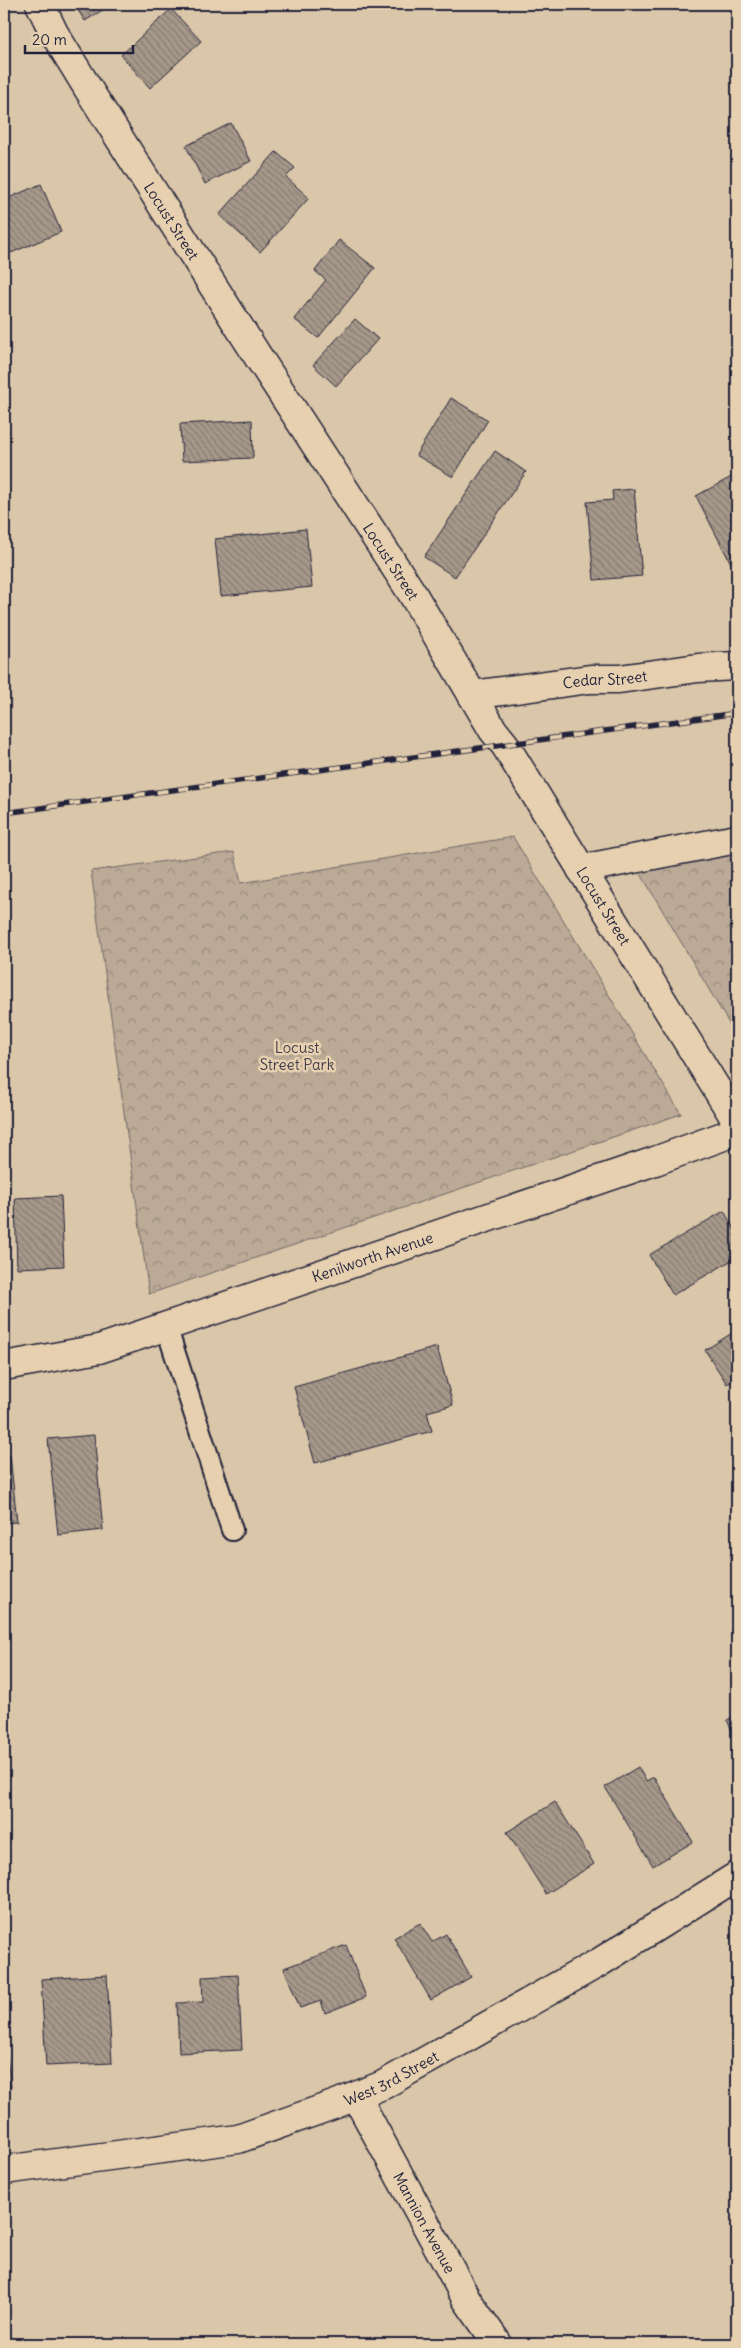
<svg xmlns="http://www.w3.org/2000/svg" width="741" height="2348" viewBox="0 0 741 2348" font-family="Delius,sans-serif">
  <defs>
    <pattern id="forest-crowns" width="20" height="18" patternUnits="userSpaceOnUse" patternTransform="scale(1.25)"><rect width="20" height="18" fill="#bbaa96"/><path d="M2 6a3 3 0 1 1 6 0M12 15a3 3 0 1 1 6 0" fill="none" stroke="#988a7c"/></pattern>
    <pattern id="building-back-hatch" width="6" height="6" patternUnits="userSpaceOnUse" patternTransform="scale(1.25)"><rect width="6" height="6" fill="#a6988a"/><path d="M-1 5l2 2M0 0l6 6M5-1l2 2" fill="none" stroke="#877c72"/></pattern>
  </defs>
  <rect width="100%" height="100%" fill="#dac6a8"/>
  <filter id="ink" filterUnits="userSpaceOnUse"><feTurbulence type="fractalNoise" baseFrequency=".02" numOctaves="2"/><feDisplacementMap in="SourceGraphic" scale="10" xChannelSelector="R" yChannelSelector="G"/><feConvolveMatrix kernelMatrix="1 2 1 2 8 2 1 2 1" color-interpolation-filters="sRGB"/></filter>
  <g filter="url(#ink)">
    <!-- forest -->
    <path fill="url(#forest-crowns)" stroke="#6e6668" d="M513 837 681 1114 149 1294 91 871 234 852 241 883Z
      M737 854V1037L638 869Z"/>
    <!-- building -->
    <path fill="url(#building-back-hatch)" stroke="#22223b" d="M74 4H112L85 21Z
      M171 9 201 41 150 88 121 55Z
      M231 123 251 161 205 184 186 146Z
      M276 152 295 168 286 177 309 198 260 252 219 215Z
      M41 184 61 232 11 253 4 237V200Z
      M339 240 375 268 318 338 294 319 326 280 315 271Z
      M355 319 378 339 336 386 313 365Z
      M451 398 488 420 453 477 416 455Z
      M252 420 253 458 182 461 180 424Z
      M495 451 526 472 455 577 424 557Z
      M737 474V572L736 573 696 496Z
      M634 489 642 576 594 580 587 502 613 500 612 491Z
      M306 529 312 587 221 596 215 539Z
      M61 1196 64 1266 17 1268 15 1198Z
      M724 1211 737 1234V1257L673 1295 649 1255Z
      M737 1330V1378L727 1384 705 1350Z
      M437 1347 453 1405 427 1412 432 1431 315 1463 294 1387Z
      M94 1435 103 1530 58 1535 48 1439Z
      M10 1455 17 1522 4 1523V1456Z
      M737 1715V1741L727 1720Z
      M638 1767 646 1781 654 1777 693 1842 653 1866 605 1787Z
      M555 1802 594 1864 546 1894 507 1832Z
      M420 1923 432 1942 446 1934 471 1977 431 2000 394 1938Z
      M346 1945 366 1997 325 2013 321 2001 300 2008 284 1968Z
      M107 1975 112 2063 46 2066 41 1979Z
      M238 1975 242 2050 179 2053 177 2003 203 2002 202 1977Z
      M4 2036 11 2087 4 2088Z"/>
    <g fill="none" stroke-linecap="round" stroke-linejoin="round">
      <defs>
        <path id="service" d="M166 1326 232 1530"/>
        <g id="minor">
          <path id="s1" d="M40 4 54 33 92 95 257 355 412 593 493 730 505 745 737 1122"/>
          <path id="s2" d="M472 695 590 679H619L698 668 737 666"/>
          <path d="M581 869 737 839"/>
          <path id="s3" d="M4 1366 99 1349 655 1161 737 1131"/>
          <path id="s4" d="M356 2096 467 2300 498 2344"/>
          <path id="s5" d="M4 2170 238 2139 336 2104 383 2085 600 1962 737 1876"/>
        </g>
      </defs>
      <!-- service casing -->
      <use href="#service" stroke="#22223b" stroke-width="24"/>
      <!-- minor casing -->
      <use href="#minor" stroke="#22223b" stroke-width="31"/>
      <!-- service -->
      <use href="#service" stroke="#e6d0af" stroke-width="20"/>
      <!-- minor -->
      <use href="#minor" stroke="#e6d0af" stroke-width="28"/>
      <defs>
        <path id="rail" d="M4 813 737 713"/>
      </defs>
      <!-- rail casing -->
      <use href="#rail" stroke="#22223b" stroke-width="5.5"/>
      <!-- rail -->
      <use href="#rail" stroke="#e6d0af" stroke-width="4" stroke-dasharray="11" stroke-linecap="butt"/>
    </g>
  </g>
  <g text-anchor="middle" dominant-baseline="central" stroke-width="5" stroke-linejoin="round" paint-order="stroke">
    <!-- street labels -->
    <g font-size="15" fill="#22223b" stroke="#e6d0af">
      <text stroke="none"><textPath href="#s1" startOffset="254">Locust Street</textPath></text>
      <text stroke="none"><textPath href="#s1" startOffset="659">Locust Street</textPath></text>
      <text stroke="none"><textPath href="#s2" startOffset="134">Cedar Street</textPath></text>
      <text stroke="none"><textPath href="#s1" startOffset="1064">Locust Street</textPath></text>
      <text stroke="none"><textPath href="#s3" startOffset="385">Kenilworth Avenue</textPath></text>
      <text stroke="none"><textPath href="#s5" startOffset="401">West 3rd Street</textPath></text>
      <text stroke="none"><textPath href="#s4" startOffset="144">Mannion Avenue</textPath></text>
    </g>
    <!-- park labels -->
    <g font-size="15" fill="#413d4d" stroke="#e6d0af">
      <text x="297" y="1047">Locust<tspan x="297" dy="17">Street Park</tspan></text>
    </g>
  </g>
  <!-- margin -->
  <rect width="741" height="2348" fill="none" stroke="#e6d0af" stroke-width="20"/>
  <rect x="10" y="10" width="721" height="2328" fill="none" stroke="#22223b" stroke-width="2" filter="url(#ink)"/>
  <!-- scale -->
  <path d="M25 45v8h108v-8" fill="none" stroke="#22223b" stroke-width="2.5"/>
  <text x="32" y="45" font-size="15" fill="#22223b" stroke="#e6d0af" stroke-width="4" paint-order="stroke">20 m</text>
</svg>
